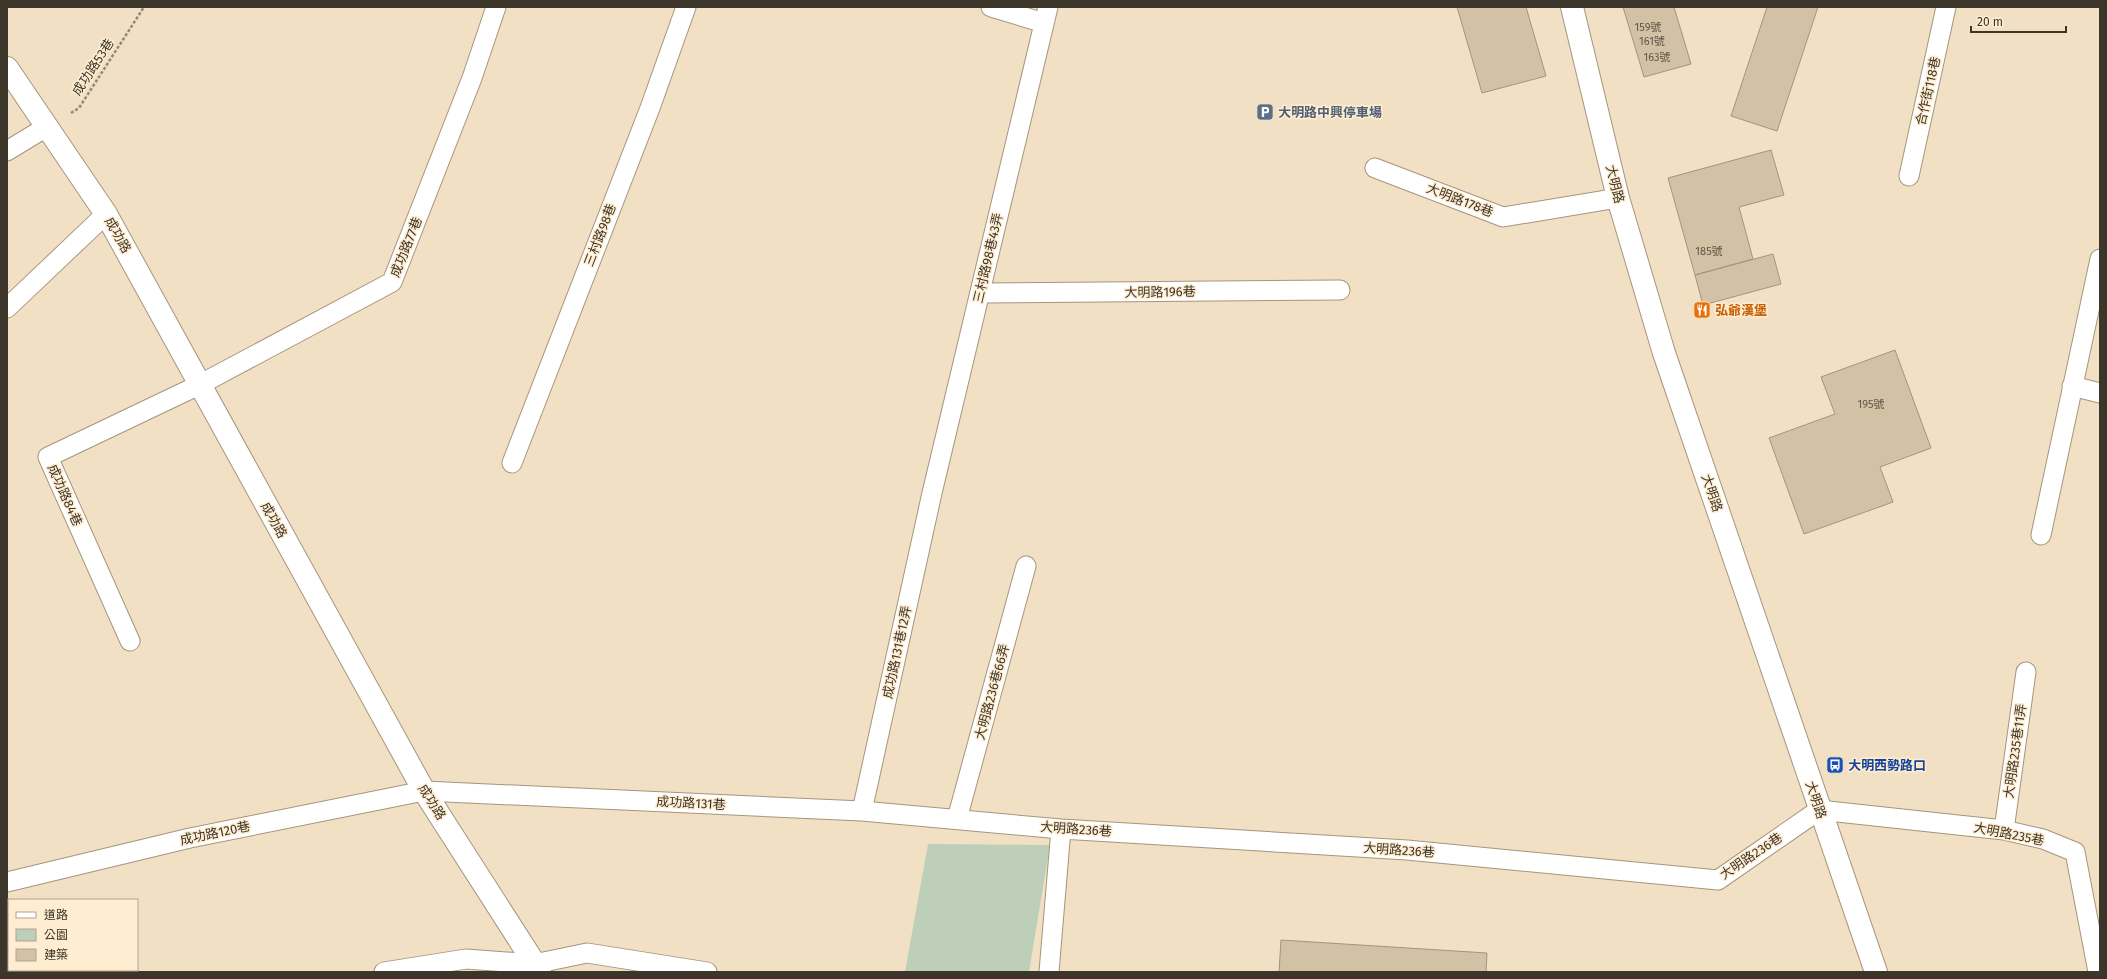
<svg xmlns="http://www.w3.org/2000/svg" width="2107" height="979" viewBox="0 0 2107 979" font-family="'Fira Sans','Noto Sans TC',sans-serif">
  <rect width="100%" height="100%" fill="#f1e0c4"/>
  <!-- green -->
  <path fill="#bdcfb8" d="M928 844 1050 845 1029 972H905Z"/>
  <!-- building -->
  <path fill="#d3c1a5" stroke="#a4947b" d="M1457 7H1526L1546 76 1482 93Z
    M1623 7H1674L1691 64 1644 77Z
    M1767 7H1818L1777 131 1731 116Z
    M1771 150 1784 195 1739 207 1753 259 1695 275 1668 178Z
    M1773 254 1781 284 1703 305 1695 275Z
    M1895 350 1931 448 1880 467 1893 502 1804 534 1769 438 1835 414 1821 377Z
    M1281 940 1487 953 1486 972H1279Z"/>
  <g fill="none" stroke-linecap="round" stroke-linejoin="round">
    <defs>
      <path id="lane" d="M991 7 1044 23
        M7 151 48 126
        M1375 168 1503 217 1618 198
        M1909 176 1946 7
        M980 293 1340 290
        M7 308 106 214
        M2072 386 2100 393
        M512 463 650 108 686 7
        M2041 535 2100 259
        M130 641 48 457 199 385 392 282 472 78 496 7
        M862 811 932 493 1048 7
        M957 819 1026 566
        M2004 830 2026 672
        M7 882 190 838 424 791 862 811 1061 829 1407 850 1718 880 1819 810 2004 830 2043 839 2075 852 2098 972
        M384 972 466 959 534 964 587 953 707 972
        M1049 972 1061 829"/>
      <path id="street" d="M1572 7 1618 198 1664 353 1876 972"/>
      <path id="secondary" d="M7 68 106 214 424 791 540 972"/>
    </defs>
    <!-- lane casing -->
    <use href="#lane" stroke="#a6957c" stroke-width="21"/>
    <!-- street casing -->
    <use href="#street" stroke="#a6957c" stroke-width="24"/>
    <!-- secondary casing -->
    <use href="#secondary" stroke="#a6957c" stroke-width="24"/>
    <!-- path -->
    <path stroke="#948875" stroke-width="2.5" stroke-dasharray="3 2" stroke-linecap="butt" d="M71 113 79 108 144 7"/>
    <!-- lane -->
    <use href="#lane" stroke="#fff" stroke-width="19"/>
    <!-- street -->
    <use href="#street" stroke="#fff" stroke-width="22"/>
    <!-- secondary -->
    <use href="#secondary" stroke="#fff" stroke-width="22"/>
  </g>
  <!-- icons -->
  <defs>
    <symbol id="parking-square" viewBox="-11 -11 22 22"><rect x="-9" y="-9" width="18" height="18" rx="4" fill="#5c6f8a" stroke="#ffedd1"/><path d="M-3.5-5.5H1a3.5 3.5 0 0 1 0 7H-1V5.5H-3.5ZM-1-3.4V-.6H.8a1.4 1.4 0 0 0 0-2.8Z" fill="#fff"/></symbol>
    <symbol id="restaurant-square" viewBox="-11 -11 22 22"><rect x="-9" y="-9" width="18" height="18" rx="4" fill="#e8710a" stroke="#ffedd1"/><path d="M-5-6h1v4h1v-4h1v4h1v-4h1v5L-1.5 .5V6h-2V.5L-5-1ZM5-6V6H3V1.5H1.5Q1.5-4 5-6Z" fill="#fff"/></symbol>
    <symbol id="bus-square" viewBox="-11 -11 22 22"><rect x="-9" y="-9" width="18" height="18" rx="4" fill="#1a4fb4" stroke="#ffedd1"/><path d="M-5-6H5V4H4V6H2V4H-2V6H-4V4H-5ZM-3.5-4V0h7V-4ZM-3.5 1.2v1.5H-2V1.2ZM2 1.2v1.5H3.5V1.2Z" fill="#fff"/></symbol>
  </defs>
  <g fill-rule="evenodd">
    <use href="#parking-square" x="1255" y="102" width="20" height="20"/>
    <use href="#restaurant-square" x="1692" y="300" width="20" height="20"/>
    <use href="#bus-square" x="1825" y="755" width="20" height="20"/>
  </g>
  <g text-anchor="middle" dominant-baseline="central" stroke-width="3" stroke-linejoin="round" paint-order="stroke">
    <!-- number labels -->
    <g font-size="11" fill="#625849">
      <text x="1648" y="27">159號</text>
      <text x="1652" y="41">161號</text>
      <text x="1657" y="57">163號</text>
      <text x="1709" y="251">185號</text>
      <text x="1871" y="404">195號</text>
    </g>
    <!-- street labels -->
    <g font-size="13" fill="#3c352a" stroke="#ffedd1">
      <text transform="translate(93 67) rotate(-57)">成功路53巷</text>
      <text transform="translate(1928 91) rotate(-77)">合作街118巷</text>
      <text transform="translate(1615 184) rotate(76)">大明路</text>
      <text transform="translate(1460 200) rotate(21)">大明路178巷</text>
      <text transform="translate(118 235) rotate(61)">成功路</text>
      <text transform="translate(600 235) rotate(-69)">三村路98巷</text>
      <text transform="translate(406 247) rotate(-68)">成功路77巷</text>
      <text transform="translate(988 258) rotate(-77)">三村路98巷43弄</text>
      <text transform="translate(1160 292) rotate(-1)">大明路196巷</text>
      <text transform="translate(1712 493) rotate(71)">大明路</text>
      <text transform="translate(65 495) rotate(66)">成功路84巷</text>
      <text transform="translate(274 520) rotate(61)">成功路</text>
      <text transform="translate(897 652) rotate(-78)">成功路131巷12弄</text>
      <text transform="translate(992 692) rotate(-75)">大明路236巷66弄</text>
      <text transform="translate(2015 751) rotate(-82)">大明路235巷11弄</text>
      <text transform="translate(1816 800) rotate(71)">大明路</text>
      <text transform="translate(432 802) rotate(58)">成功路</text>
      <text transform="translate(691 803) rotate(3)">成功路131巷</text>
      <text transform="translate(1076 829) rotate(4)">大明路236巷</text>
      <text transform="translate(215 833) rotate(-12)">成功路120巷</text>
      <text transform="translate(2009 834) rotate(11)">大明路235巷</text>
      <text transform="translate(1399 850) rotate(4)">大明路236巷</text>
      <text transform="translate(1751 856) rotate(-34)">大明路236巷</text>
    </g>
    <!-- service labels -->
    <g font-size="13" font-weight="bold" fill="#4e5e75" stroke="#ffedd1" text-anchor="start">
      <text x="1278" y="112">大明路中興停車場</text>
    </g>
    <!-- food labels -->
    <g font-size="13" font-weight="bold" fill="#c56008" stroke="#ffedd1" text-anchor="start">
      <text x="1715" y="310">弘爺漢堡</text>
    </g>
    <!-- transit labels -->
    <g font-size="13" font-weight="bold" fill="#164399" stroke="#ffedd1" text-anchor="start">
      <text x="1848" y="765">大明西勢路口</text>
    </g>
  </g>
  <!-- border -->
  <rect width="2107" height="979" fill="none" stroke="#3c352a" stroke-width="16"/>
  <!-- legend -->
  <rect x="8" y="899" width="130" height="72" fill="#ffedd1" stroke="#b1a38e"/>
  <rect x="16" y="912" width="20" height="6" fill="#ffffff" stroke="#b1a38e"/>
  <text x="44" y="919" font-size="12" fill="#3c352a">道路</text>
  <rect x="16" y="929" width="20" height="12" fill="#bdcfb8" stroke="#b1a38e"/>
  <text x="44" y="939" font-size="12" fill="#3c352a">公園</text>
  <rect x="16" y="949" width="20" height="12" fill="#d3c1a5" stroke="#b1a38e"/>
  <text x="44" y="959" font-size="12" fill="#3c352a">建築</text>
  <!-- scale -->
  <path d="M1971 26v6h95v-6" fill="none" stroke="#3c352a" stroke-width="2"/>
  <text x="1977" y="26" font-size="12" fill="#3c352a" stroke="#ffedd1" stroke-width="3" paint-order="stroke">20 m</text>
</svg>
